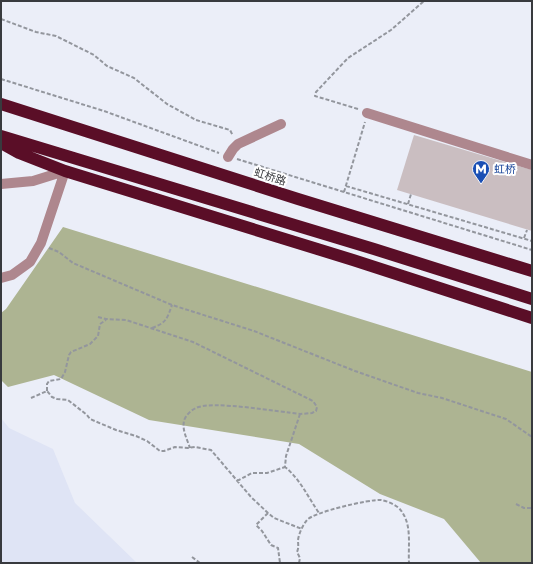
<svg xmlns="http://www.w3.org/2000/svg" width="533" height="564" viewBox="0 0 533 564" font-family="'Roboto Serif','Noto Sans SC',serif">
  <rect width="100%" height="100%" fill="#ebeef8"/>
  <!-- built -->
  <path fill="#dfe4f5" d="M1 418 9 428 53 449 75 503 137 563H1Z"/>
  <!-- forest -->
  <path fill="#adb492" d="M63 227 532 372V563H481L444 519 380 494 299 444 149 420 54 375 8 387 1 380V313L6 309Z"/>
  <!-- building -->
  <path fill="#cabec1" d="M414 135 532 170V231L397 190Z"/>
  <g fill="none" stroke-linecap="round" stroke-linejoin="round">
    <!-- path -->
    <path stroke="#93969d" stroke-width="2" stroke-dasharray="4 2" stroke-linecap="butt" d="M1 19 36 32 56 36 94 55 107 66 134 78 167 104 196 120 230 130 233 136
      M1 79 104 111 219 153
      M358 109 315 96 316 92 348 58 391 30 424 1
      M237 159 532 250
      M346 186 532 241
      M344 192 365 122
      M408 204 411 194
      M524 238 527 230
      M49 248 59 252 73 263 172 305 254 331 355 371 418 393 442 398 506 419 532 437
      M98 317 106 319 126 320 193 342 313 401 317 407 316 411 312 413 300 414C280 412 211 400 196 408 191 410 185 416 184 421 182 430 187 439 190 448
      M152 328C166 323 167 319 172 305
      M47 391V384L49 381 61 379 65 372 69 355 71 352 90 344 98 336 100 324 106 320
      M31 398 47 391 52 397 57 399 68 400 87 415 90 419 116 430 136 436 147 441 160 451H164L175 447 188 448 195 447 211 450 251 497 268 513 274 518 302 529
      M300 414 286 456 285 467C300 479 308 497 319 513
      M237 481 252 473H267L285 467
      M516 504 524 508H532
      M268 513 256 525 262 531 271 545 278 548 280 563
      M192 557 200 563
      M299 563 300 558 297 552C299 548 298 544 298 540 299 533 303 525 307 520 314 512 370 499 381 500 388 501 399 506 402 512 412 526 408 546 409 563"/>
    <!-- minor -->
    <path stroke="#ae878e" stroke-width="10" d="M367 113 532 165
      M228 157 233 149 238 144 281 124
      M1 184 33 181 65 171
      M1 278 12 275 30 262 41 243 65 171"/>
    <!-- highway -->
    <path stroke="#5a0e27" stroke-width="12" d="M1 104 298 199 532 271
      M1 136 374 249 532 299
      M1 143 19 153 65 171 353 260 532 318"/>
  </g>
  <!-- icons -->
  <defs>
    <symbol id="metro-pin" viewBox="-11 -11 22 30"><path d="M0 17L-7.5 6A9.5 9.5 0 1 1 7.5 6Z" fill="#1a4fb4" stroke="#fff"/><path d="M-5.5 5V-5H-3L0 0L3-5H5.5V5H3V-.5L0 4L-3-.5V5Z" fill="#fff"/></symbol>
  </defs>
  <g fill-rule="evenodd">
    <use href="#metro-pin" x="471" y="159" width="20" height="27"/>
  </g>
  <g text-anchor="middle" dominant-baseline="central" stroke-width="4" stroke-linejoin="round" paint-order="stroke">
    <!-- transit labels -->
    <g font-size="11" fill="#164399" stroke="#fff" text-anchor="start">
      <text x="494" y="169">虹桥</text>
    </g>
    <!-- street labels -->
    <g font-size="11" fill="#383a3e" stroke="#fff">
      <text transform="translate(270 177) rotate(18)">虹桥路</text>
    </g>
  </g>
  <!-- border -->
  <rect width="533" height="564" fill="none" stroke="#383a3e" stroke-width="4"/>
</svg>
